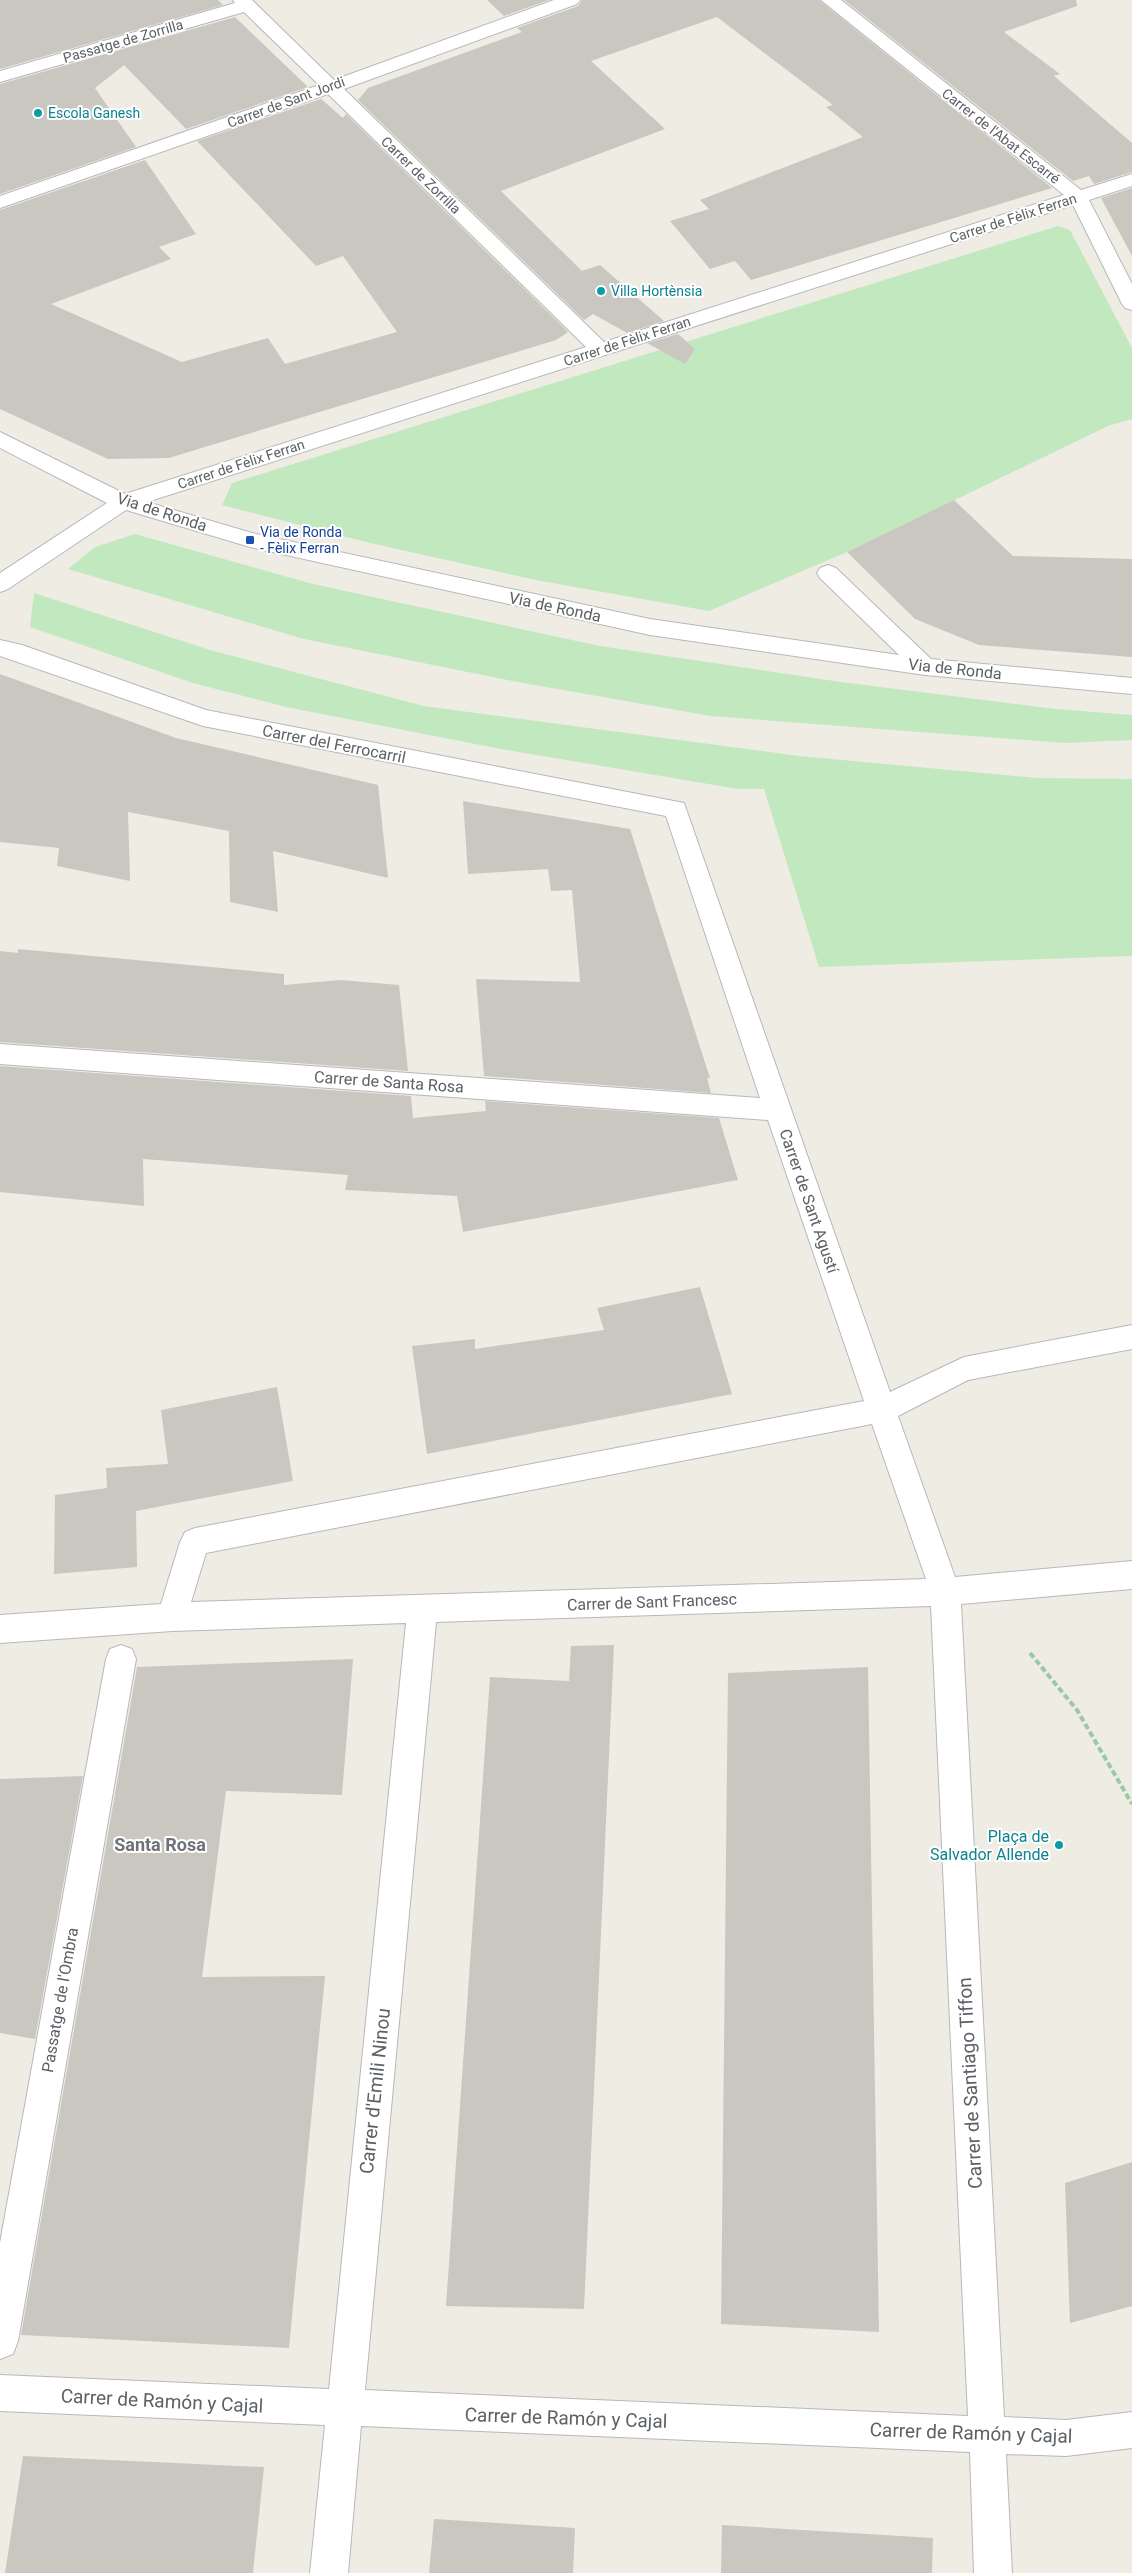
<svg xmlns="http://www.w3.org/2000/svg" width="1132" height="2573" viewBox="0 0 1132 2573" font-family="Roboto,sans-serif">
  <rect width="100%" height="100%" fill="#efece4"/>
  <!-- green -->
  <path fill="#c2e8c0" d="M1058 226 1070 230 1132 348V419L1108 426 847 552 709 611 536 580 366 542 222 505 232 483Z
    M135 534 313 584 600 646 841 682 1056 709 1132 715V740L1065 743 711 716 523 683 304 639 68 569 95 547Z
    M34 593 210 650 424 706 799 756 1037 778 1132 779V956L819 967 764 789H738L501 749 286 707 193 683 30 627Z"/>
  <!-- building -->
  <path fill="#cac7c1" d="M0 0H218L223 5 0 69Z
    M487 0H549L504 16Z
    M582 0H819L1052 188 751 280 735 261 710 269 670 221 709 209 700 200 863 137 826 107 833 105 717 17 591 61 665 129 501 191 582 271 600 265 664 321 627 333 593 314 584 320 358 100 368 88 522 32 517 28 578 6Z
    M844 0H1076L1077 6 1004 32 1060 74 1054 76 1132 143V172L1094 184 1089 176 1073 181Z
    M235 17 308 87 186 129 124 65 95 88 136 147 0 194V84Z
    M321 99 343 118 346 114 568 332 556 340 169 458 108 459 0 409V210L145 160 196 234 159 247 171 259 51 304 182 362 268 338 285 364 397 332 343 256 316 266 197 141Z
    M1132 188V256L1101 198Z
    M678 334 695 349 685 364 647 343Z
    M954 500 1013 556 1132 559V657L979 645 915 619 847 552Z
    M0 674 176 738 378 785 388 878 273 851 278 912 230 902 229 831 128 812 130 881 57 866 59 848 0 842Z
    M463 801 630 829 710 1078H707L711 1093 484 1076 476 979 580 982 572 890 551 891 548 869 468 874Z
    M18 949 284 974V985L341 980 399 985 408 1071 0 1042V951L18 953Z
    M0 1066 411 1096 413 1118 486 1111 485 1101 719 1118 738 1180 463 1232 457 1196 345 1190 348 1175 223 1165 143 1159 144 1206 0 1192Z
    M700 1287 732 1394 427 1454 412 1346 475 1339V1349L604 1330 597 1308Z
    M277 1387 293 1481 136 1511 137 1567 54 1574 55 1495 107 1488 106 1468 168 1464 161 1410Z
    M614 1645 584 2309 446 2306 490 1677 569 1681 571 1646Z
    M353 1659 342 1795 226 1791 202 1977 325 1976 289 2348 21 2335 137 1667Z
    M868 1667 879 2332 721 2324 728 1673Z
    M83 1776 35 2039 0 2033V1779Z
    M1132 2162V2306L1070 2323 1065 2183Z
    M23 2456 264 2467 253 2573H5Z
    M434 2519 575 2528 573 2573H429Z
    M722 2525 933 2538 932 2573H721Z"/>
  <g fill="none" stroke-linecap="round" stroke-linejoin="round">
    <defs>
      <path id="minor" d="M233 0H252L334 80 554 0H580L577 4 344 89 604 342 1064 195 821 0H841L1081 190 1132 174V186L1089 200 1132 284V310L1125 308 1122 304 1073 205 147 502 252 533 650 619 899 655 820 578 817 573 820 568 828 565 836 568 931 659 1132 678V694L925 675 650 635 250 547 126 510 8 589 0 592V573L107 503 0 448V432L125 494 586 347 328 94 0 208V196L319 85 244 12 0 82V71L235 3Z
        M0 640 22 645 206 710 684 803 890 1392 964 1357 1132 1325V1349L968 1380 898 1416 955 1577 1132 1561V1589L961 1604 1004 2417 1066 2420 1132 2412V2448L1066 2456 1006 2454 1012 2573H974L970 2452 361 2426 348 2573H310L325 2425 0 2411V2375L329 2389 406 1623 172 1631 0 1643V1615L161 1604 180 1542 185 1532 195 1528 864 1401 768 1120 0 1064V1044L760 1098 666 816 203 726 0 656ZM872 1424 926 1579 191 1602 206 1553ZM931 1606 968 2416 365 2390 436 1622Z
        M121 1645 132 1649 136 1659 18 2341 13 2354 0 2359V2243L106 1659 110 1649Z"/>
    </defs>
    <!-- minor casing -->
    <use href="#minor" stroke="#b5b8bc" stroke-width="2"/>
    <!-- path -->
    <path stroke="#98caa4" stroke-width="4" stroke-dasharray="6 3" stroke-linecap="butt" d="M1030 1653 1077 1710 1132 1804"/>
    <!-- minor -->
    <use href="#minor" fill="#fff" fill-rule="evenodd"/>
  </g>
  <!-- markers -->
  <g fill="#0f9aa8" stroke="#fff" stroke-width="2">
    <circle cx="38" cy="113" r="5"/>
    <circle cx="601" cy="291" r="5"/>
    <circle cx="1059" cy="1845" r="5"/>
  </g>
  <rect fill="#1a4fb4" stroke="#fff" stroke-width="2" x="245" y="535" width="10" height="10" rx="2.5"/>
  <g text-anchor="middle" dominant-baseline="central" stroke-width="4" stroke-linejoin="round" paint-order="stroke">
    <!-- far-street labels -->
    <g font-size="14" fill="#5c6166" stroke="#fff">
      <text transform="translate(123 41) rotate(-16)">Passatge de Zorrilla</text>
      <text transform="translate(286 102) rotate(-20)">Carrer de Sant Jordi</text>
      <text transform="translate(1001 136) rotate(38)">Carrer de l'Abat Escarré</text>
      <text transform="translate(421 175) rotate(44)">Carrer de Zorrilla</text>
      <text transform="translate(1013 218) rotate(-18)">Carrer de Fèlix Ferran</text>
      <text transform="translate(627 341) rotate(-18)">Carrer de Fèlix Ferran</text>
      <text transform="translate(241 464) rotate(-18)">Carrer de Fèlix Ferran</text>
    </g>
    <!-- far-culture labels -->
    <g font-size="14" fill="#0d838f" stroke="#fff" text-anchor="start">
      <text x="48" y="113">Escola Ganesh</text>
      <text x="611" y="291">Villa Hortènsia</text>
    </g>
    <!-- far-transit labels -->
    <g font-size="14" fill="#164399" stroke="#fff" text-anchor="start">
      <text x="260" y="532">Via de Ronda<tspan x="260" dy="16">- Fèlix Ferran</tspan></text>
    </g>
    <!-- street labels -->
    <g font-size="16" fill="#5c6166" stroke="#fff">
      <text transform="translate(162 512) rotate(18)">Via de Ronda</text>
      <text transform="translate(555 607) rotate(12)">Via de Ronda</text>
      <text transform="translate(955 669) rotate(6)">Via de Ronda</text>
      <text transform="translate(334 744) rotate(11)">Carrer del Ferrocarril</text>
      <text transform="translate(389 1082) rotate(4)">Carrer de Santa Rosa</text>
      <text transform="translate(809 1201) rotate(71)">Carrer de Sant Agustí</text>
      <text transform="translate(652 1602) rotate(-2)">Carrer de Sant Francesc</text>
      <text transform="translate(60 2000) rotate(-80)">Passatge de l'Ombra</text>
    </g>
    <!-- culture labels -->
    <g font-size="16" fill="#0d838f" stroke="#fff" text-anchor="end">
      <text x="1049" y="1836">Plaça de<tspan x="1049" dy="18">Salvador Allende</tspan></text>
    </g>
    <!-- neighbourhood labels -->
    <g font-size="18" font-weight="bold" fill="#6d7378" stroke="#fff">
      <text x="160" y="1844">Santa Rosa</text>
    </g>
    <!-- near-street labels -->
    <g font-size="19" fill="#5c6166" stroke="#fff">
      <text transform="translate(970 2083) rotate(-93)">Carrer de Santiago Tiffon</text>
      <text transform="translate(375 2091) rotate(-84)">Carrer d'Emili Ninou</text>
      <text transform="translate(162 2401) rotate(3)">Carrer de Ramón y Cajal</text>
      <text transform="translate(566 2418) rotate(2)">Carrer de Ramón y Cajal</text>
      <text transform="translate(971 2433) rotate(2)">Carrer de Ramón y Cajal</text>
    </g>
  </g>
</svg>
